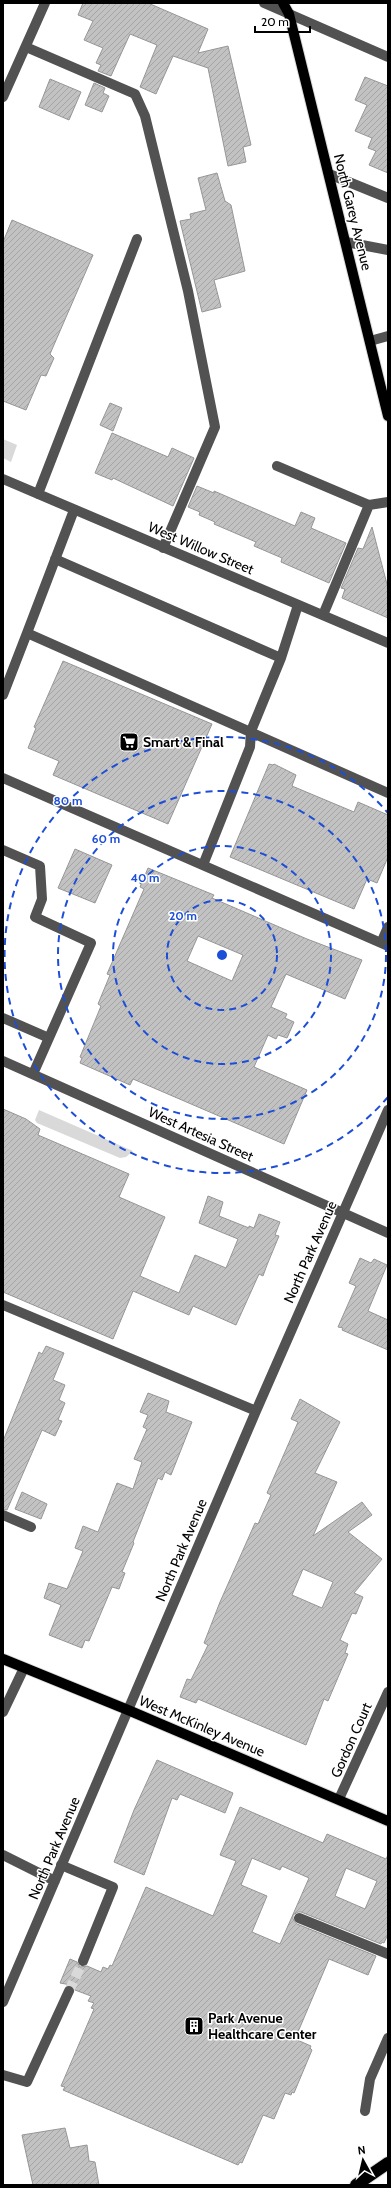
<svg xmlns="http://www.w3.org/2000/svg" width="391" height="2188" viewBox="0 0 391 2188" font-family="Cabin,sans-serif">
  <defs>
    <pattern id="building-hatch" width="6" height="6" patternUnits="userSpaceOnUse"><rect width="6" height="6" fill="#c2c2c2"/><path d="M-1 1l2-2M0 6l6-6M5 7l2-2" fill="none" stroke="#a5a5a5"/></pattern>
  </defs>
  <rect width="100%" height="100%" fill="#fff"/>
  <!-- green -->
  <path fill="#d9d9d9" d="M3 439 17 445 11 462 3 458Z
    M39 1110 133 1151 126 1157 120 1158 37 1123 35 1120Z"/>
  <!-- building -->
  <path fill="url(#building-hatch)" stroke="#969696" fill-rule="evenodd" d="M83 3H148L208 29 198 53 228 46 251 145 243 147 246 162 228 166 208 68 173 56 156 94 140 87 157 45 130 34 111 76 98 71 101 65 96 63 103 48 84 40 93 21 78 15Z
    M365 77 388 86V173L369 165 376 151 368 148 372 138 355 131 367 105 355 100Z
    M50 79 81 92 69 120 39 107Z
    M94 83 105 88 103 93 109 96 102 112 85 105Z
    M217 173 225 201 231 205 245 271 214 280 221 307 202 312 180 221 191 219 190 214 206 210 198 178Z
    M12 220 93 255 50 354 54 358 46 376 41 375 26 410 3 401V242Z
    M110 403 122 408 113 431 100 425Z
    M112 433 168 457 172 448 194 458 173 506 113 478 112 480 95 473Z
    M197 486 214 493V491L295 526 301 512 315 518 311 528 346 543 329 583 281 562 282 558 254 546 256 542 214 524 215 522 199 515 200 512 188 507Z
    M372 527 388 588V618L342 598 345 589 341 588 358 548 363 549Z
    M63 661 212 724 168 824 53 775 59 761 28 748 36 728 34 727Z
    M269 764 273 765 274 764 296 775 292 786 354 812 358 802 388 815V857L377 883 367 879 354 909 230 857Z
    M75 849 112 865 95 903 58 888Z
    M148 868 214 895 212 898 307 939 362 960 345 999 286 974 271 1007 287 1014 285 1018 294 1022 287 1038 278 1035 276 1039 268 1035 254 1067 307 1090 284 1144 133 1079 130 1085 80 1063 82 1058 80 1057 101 1006 98 1004 110 975 107 974 144 889 140 887ZM198 936 243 955 232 981 187 961Z
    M3 1109 26 1119 40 1129 38 1135 129 1174 119 1197 165 1217 140 1276 179 1293 195 1255 226 1268 238 1239 199 1223 208 1196 223 1202 219 1216 249 1228V1226L254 1228 259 1214 280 1222 275 1235 279 1236 267 1265 263 1276 259 1274 236 1325 193 1306 189 1315 133 1291 113 1339 3 1292Z
    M360 1258 371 1263 374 1259 387 1265 368 1311 388 1320V1350L342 1330 343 1328 338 1327 356 1286 349 1283Z
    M46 1346 64 1353 53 1380 65 1385 59 1400 65 1403 58 1420 62 1421 55 1436 42 1430 7 1510 3 1509V1441L39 1352 42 1354Z
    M148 1393 169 1401 166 1412 192 1422 171 1475 165 1472 162 1480 158 1478 133 1542 134 1543 122 1572 125 1573 119 1589 112 1587 89 1641 85 1640 82 1648 49 1635 61 1605 44 1598 49 1583 67 1589 83 1551 75 1548 83 1526 98 1532 117 1483 133 1489 142 1462 134 1459 147 1429 143 1427 148 1415 140 1412Z
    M300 1399 340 1422 315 1473 337 1482 313 1536 362 1502 372 1515 348 1532 382 1559 354 1593 363 1597 356 1614 352 1613 340 1640 348 1644 345 1653 348 1654 328 1701 324 1699 306 1745 198 1699 196 1703 180 1697 187 1679 191 1680 208 1645 204 1643 220 1602 255 1523 258 1524 271 1495 267 1493 298 1422 291 1419ZM303 1569 333 1582 322 1608 292 1595Z
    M22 1492 47 1504 41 1519 15 1509Z
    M157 1760 233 1793 225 1813 180 1794 177 1800 172 1798 144 1875 114 1862 134 1810Z
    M240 1807 323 1843 327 1834 386 1859 388 1855V1934L384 1943 382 1942 381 1944 301 1912H298L293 1915V1919L297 1924 376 1956 368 1975 329 1959 295 2039 311 2046 310 2048 312 2050 294 2093 292 2092 291 2095 285 2093 274 2119 263 2115 242 2163 240 2162 238 2165 63 2090 65 2087 61 2086 94 2009 91 2008 94 2003 88 2001 91 1996 75 1990 71 1985 60 1983 70 1959 77 1962 80 1967 87 1966 101 1972 103 1967 108 1969 110 1965 112 1966 146 1887 213 1916 236 1861 220 1855ZM252 1858 280 1870 282 1866 309 1878 280 1944 252 1932 267 1896 241 1885ZM346 1868 377 1881 365 1909 335 1896Z
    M65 2128 70 2148 87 2145 89 2161 95 2162 99 2185H33L22 2135Z"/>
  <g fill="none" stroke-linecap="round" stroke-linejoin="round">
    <!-- minor-tunnel -->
    <path stroke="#d9d9d9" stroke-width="10" stroke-dasharray="10 5" stroke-linecap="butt" d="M69 1991 83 1961"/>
    <defs>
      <path id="major" d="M283 3 289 14 388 416
        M3 1659 128 1710 388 1821"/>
      <path id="highway" d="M356 2185 388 2163"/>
    </defs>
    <!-- major casing -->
    <use href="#major" stroke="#dbdbdb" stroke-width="12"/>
    <!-- highway casing -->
    <use href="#highway" stroke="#dbdbdb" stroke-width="14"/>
    <!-- minor -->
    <path stroke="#525252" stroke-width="10" d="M264 3 388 57
      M26 47 135 94 145 116 188 291 215 427 163 548
      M3 97 45 3
      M329 174 388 198
      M346 242 388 250
      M370 341 388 336
      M277 466 369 505 388 502
      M3 479 388 643
      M38 494 137 239
      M74 510 27 633 388 793
      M55 559 281 658 251 731 250 747 203 865
      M323 615 369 505
      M281 658 298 605
      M3 695 27 633
      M3 778 388 946
      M3 850 40 866 42 899 35 917 91 943 33 1074
      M381 943 388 927
      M3 1018 49 1038
      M3 1061 388 1233
      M3 1305 256 1411
      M3 1515 31 1527
      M3 1712 24 1668
      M339 1799 388 1692
      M3 1855 55 1881
      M61 1865 113 1887 83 1961
      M299 1918 388 1954
      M3 2002 256 1411 388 1110
      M3 2075 27 2082 69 1991
      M365 2111 370 2079 388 2038"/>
    <!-- major -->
    <use href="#major" stroke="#000" stroke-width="10"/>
    <!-- highway -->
    <use href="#highway" stroke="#000" stroke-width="12"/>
  </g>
  <!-- distance rings -->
  <g fill="none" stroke="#1d4ed8" stroke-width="2" stroke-dasharray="7 5">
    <circle cx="222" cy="955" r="55"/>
    <circle cx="222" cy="955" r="109"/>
    <circle cx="222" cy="955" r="164"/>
    <path d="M388 1097A218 218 0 1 1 388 813"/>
  </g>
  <!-- icons -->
  <defs>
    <symbol id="supermarket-square" viewBox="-11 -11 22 22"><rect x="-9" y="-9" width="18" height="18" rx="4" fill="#000" stroke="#fff"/><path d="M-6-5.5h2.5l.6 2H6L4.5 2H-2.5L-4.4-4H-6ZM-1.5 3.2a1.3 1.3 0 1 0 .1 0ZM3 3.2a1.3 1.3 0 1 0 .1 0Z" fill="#fff"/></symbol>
    <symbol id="building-square" viewBox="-11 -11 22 22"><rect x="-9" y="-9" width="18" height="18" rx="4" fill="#000" stroke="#fff"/><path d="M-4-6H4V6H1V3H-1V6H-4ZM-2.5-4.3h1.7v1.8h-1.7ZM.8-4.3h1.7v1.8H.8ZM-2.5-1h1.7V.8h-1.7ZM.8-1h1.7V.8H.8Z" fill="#fff"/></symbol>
  </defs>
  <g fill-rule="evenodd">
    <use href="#supermarket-square" x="118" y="731" width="22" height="22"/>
    <use href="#building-square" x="183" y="2015" width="22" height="22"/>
  </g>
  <g text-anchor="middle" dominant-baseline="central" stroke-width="3" stroke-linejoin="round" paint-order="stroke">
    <!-- street labels -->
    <g font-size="14" fill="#000" stroke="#fff">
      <text transform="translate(353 212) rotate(76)">North Garey Avenue</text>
      <text transform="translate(201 548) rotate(23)">West Willow Street</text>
      <text transform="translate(201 1134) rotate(24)">West Artesia Street</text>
      <text transform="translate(310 1252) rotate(-66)">North Park Avenue</text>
      <text transform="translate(181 1550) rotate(-67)">North Park Avenue</text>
      <text transform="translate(202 1726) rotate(23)">West McKinley Avenue</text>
      <text transform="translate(351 1740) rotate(-66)">Gordon Court</text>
      <text transform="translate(54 1848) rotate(-67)">North Park Avenue</text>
    </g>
    <!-- poi labels -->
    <g font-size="14" font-weight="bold" fill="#000" stroke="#fff" text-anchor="start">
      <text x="143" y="742">Smart &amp; Final</text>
      <text x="208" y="2018">Park Avenue<tspan x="208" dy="16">Healthcare Center</tspan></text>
    </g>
  </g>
  <circle cx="222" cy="955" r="6" fill="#1d4ed8" stroke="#fff" stroke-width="2"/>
  <g font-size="12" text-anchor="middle" font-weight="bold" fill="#1d4ed8" stroke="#fff" stroke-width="3" stroke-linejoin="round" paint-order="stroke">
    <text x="68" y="805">80 m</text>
    <text x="106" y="843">60 m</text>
    <text x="145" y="882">40 m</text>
    <text x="183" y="920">20 m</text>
  </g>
  <!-- border -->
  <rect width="391" height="2188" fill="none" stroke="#000000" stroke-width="8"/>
  <!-- north arrow -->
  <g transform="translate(363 2160) rotate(352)" stroke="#ffffff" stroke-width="3" paint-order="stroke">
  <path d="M0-3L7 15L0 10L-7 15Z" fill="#000000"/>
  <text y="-6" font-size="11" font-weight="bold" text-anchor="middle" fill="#000000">N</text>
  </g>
  <!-- scale -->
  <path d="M255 26v6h55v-6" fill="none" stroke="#000000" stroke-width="2"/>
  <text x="261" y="26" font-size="12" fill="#000000" stroke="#ffffff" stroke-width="3" paint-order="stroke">20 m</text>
</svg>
